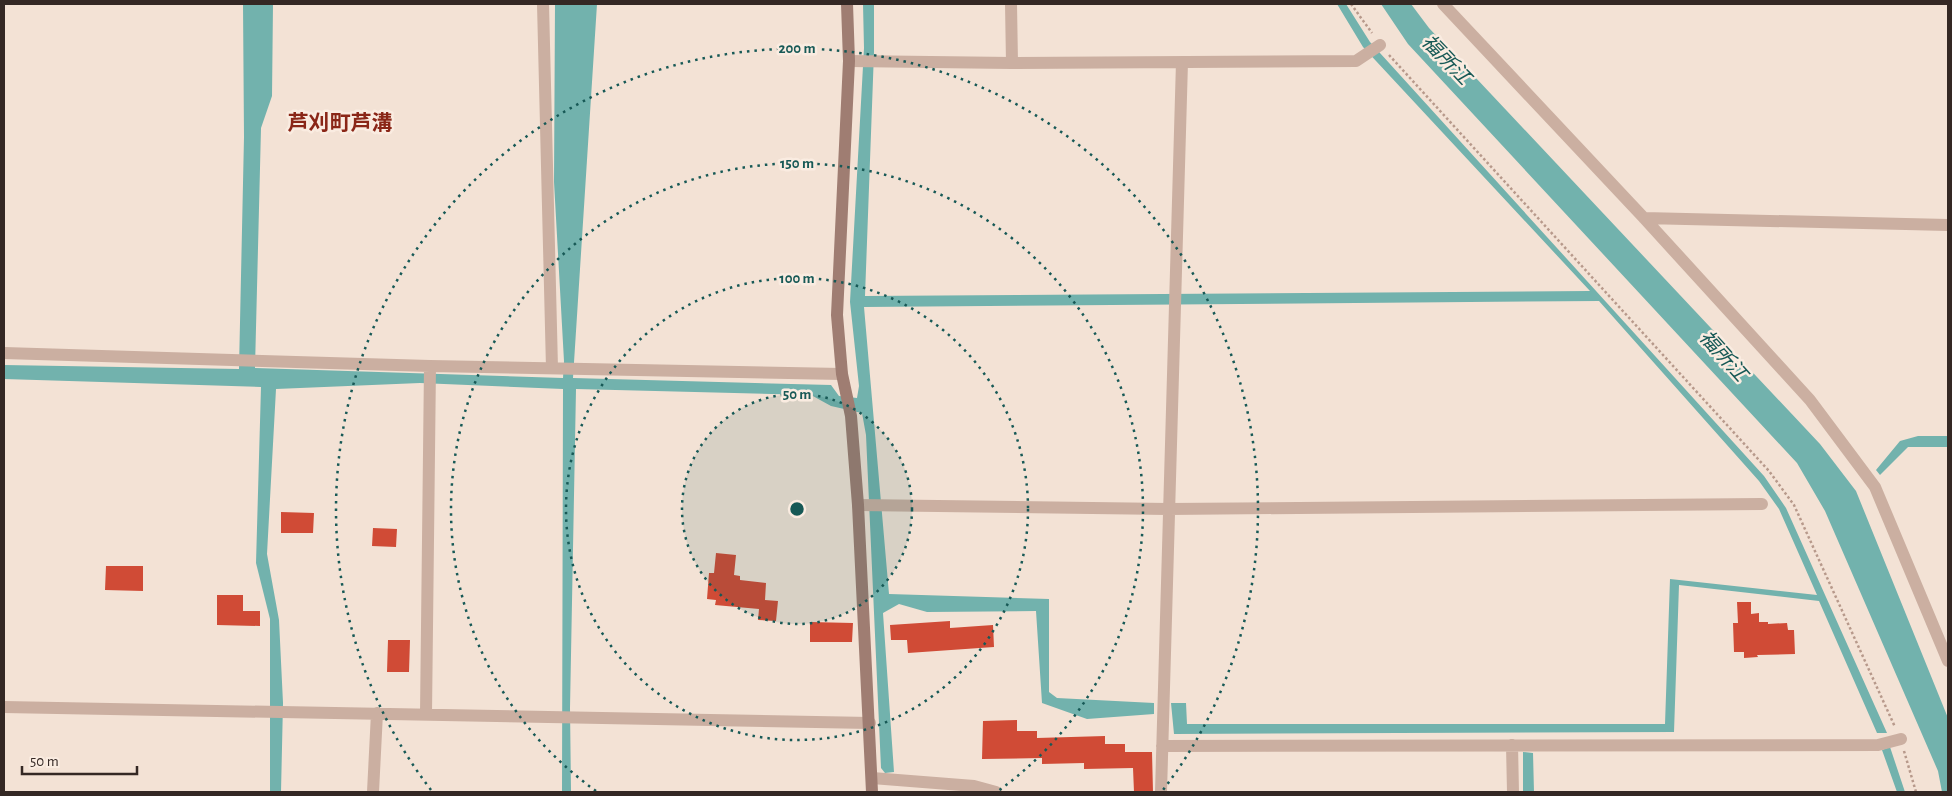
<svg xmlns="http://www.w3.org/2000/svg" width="1952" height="796" viewBox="0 0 1952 796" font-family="'Alegreya Sans','Noto Sans JP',sans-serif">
  <rect width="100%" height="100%" fill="#f3e2d5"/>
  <!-- water -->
  <path fill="#72b2ad" d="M243 4H273L272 96 261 128 255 368 563 378 564 361 554 182 555 4H597L573 378 831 385 839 396 857 398 859 386 850 302 864 48 863 4H874V52L865 296 1590 291 1363 47 1337 4H1346L1370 42 1764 476 1786 508 1887 733H1877L1819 601 1679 585 1674 732 1174 734 1171 703H1186L1187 724H1665L1670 579 1817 595 1779 509 1759 481 1599 301 864 307 889 594 1049 599V692L1057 698 1154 703V714L1087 719 1042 703 1036 611 927 612 899 604 883 613 894 772 885 773 881 768 866 435 862 413 831 406 811 395 576 389 570 708 571 792H562L563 389 420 383 276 389 267 554 279 620 283 703 281 792H270V619L256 563 261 387 4 379V365L239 369 244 137Z
    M1381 4H1411L1429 28 1820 444 1856 491 1948 718V792H1942L1938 771 1825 511 1797 463 1408 44Z
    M1918 436H1948V447H1908L1880 475 1876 470 1900 441Z
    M1890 747 1905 792H1897L1882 750Z
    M1523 752 1533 753 1534 792H1523Z"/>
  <!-- building -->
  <path fill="#d04b36" d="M281 512 314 513 313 533H281Z
    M373 528 397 529 396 547 372 546Z
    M716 553 736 555 734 575 740 576V580L766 583 765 600 778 601 776 621 758 620 759 609 715 605 716 600 707 599 709 573H714Z
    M106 566H143V591L105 590Z
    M217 595H243V611H260V626L217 625Z
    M1737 602H1751V614L1759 613V622H1768V624L1787 623 1788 630H1794L1795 654 1757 655 1758 657 1744 658V652H1734L1733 623H1738Z
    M950 621V628L993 625 994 647 908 653 907 640H891L890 625Z
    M810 622 853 623 852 642H810Z
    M388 640H410L409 672H387Z
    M1017 720V731H1037V738L1105 736V744H1125V752H1152L1153 792H1134L1133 768 1084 769V763L1042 764V758L982 759 983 721Z"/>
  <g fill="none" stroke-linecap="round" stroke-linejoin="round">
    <!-- path -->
    <path stroke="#b7998b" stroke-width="2.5" stroke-dasharray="2.5 2.5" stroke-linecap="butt" d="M1351 4 1372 33
      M1389 55 1769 471 1794 505 1895 727
      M1904 751 1916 792"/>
    <!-- street -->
    <path stroke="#cbafa1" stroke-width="12" d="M543 4 552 368
      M1011 4 1012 63
      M1443 4 1644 218 1810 400 1875 487 1948 661
      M849 61 1012 63 1356 61 1380 45
      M1644 218 1948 225
      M4 353 430 366 842 374
      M858 505 1168 509 1762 504
      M4 707 870 723
      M426 714 430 366
      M1512 745 1513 792
      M1162 746 1878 745 1901 739
      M872 778 974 786 996 792
      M373 792 377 713
      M1161 792 1182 62"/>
    <!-- secondary -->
    <path stroke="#9f7d72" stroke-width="12" d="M847 4 849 61 837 315 842 374 851 416 858 505 872 792"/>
  </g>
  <!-- distance rings -->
  <circle cx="797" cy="509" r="115" fill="#175956" fill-opacity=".12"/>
  <g fill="none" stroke="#175956" stroke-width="2.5" stroke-dasharray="2.5 5">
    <circle cx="797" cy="509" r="115"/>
    <circle cx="797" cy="509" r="231"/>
    <path d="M596 791A346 346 0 1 1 998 791"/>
    <path d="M431 790A461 461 0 1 1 1163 790"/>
  </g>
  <g text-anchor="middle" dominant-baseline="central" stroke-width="5" stroke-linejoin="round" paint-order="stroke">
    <!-- water labels -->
    <g font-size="20" font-style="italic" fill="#175956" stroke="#faece1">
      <text transform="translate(1446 60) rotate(46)">福所江</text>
      <text transform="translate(1723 356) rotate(48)">福所江</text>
    </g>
    <!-- quarter labels -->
    <g font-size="21" font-weight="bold" fill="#8a2617" stroke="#faece1">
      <text x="340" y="123">芦刈町芦溝</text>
    </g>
  </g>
  <circle cx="797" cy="509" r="8" fill="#175956" stroke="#faece1" stroke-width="2.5"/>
  <g font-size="15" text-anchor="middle" font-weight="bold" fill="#175956" stroke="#faece1" stroke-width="5" stroke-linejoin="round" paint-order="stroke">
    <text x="797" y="53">200 m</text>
    <text x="797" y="168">150 m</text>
    <text x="797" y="283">100 m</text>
    <text x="797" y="399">50 m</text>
  </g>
  <!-- border -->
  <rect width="1952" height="796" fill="none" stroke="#342824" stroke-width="10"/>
  <!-- scale -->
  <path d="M22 766v8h115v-8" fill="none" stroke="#342824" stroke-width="2.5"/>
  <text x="30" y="766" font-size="15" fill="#342824" stroke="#faece1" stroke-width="4" paint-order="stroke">50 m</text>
</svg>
